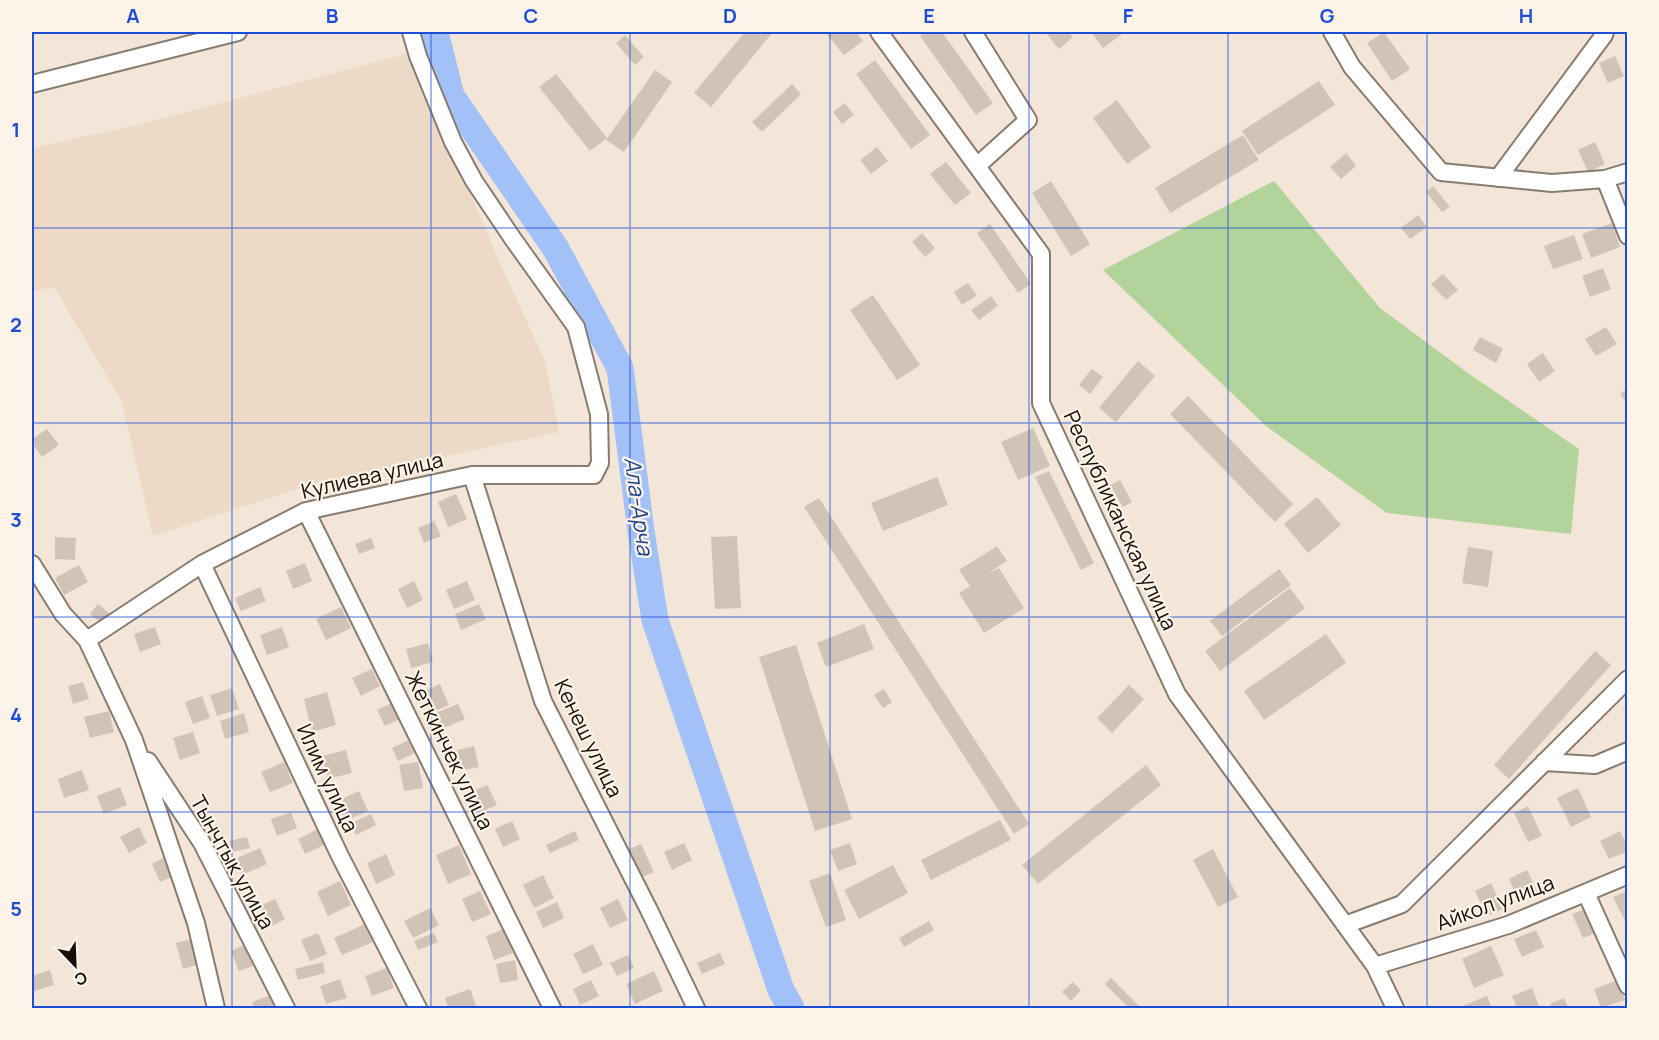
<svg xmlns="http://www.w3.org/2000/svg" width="1659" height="1040" viewBox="0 0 1659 1040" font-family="Manrope,sans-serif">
  <rect width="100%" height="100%" fill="#f3e5d8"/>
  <!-- built -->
  <path fill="#ecd9c6" d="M410 53 500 263 545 361 559 432 309 485 153 536 122 402 54 287 32 291V148L141 124Z"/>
  <!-- green -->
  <path fill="#b2d49b" d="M1274 181 1380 308 1472 376 1579 449 1571 534 1387 513 1266 426 1103 270Z"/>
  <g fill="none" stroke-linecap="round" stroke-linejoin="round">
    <!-- river -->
    <path stroke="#a2c1f9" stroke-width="27" d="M435 32 451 96 556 249 620 368 641 531 655 620 781 990 791 1008"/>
  </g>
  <!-- building -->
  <path fill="#d1c4b6" d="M745 32H773L711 107 694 93Z
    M825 32H856L863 41 844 55Z
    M926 32H942L993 103 976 115 920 36Z
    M1045 32H1069L1073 37 1059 49Z
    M1091 32H1125L1103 48Z
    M1384 32 1410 69 1392 81 1367 43Z
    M625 35 644 57 635 65 616 43Z
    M1615 56 1624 76 1608 83 1599 63Z
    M875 60 930 135 911 149 856 74Z
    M655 70 672 82 624 152 606 140Z
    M556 74 607 138 590 151 539 87Z
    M1319 81 1335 105 1258 155 1242 131Z
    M792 84 801 94 762 132 752 122Z
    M1117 100 1151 147 1127 164 1093 118Z
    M845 103 854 115 842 124 833 112Z
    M1243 135 1259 160 1170 213 1155 188Z
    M1595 142 1605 164 1588 172 1578 150Z
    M877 147 888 161 871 174 860 160Z
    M1346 153 1356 166 1341 179 1330 167Z
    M946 162 971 193 955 205 930 174Z
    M1051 181 1090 244 1071 256 1032 193Z
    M1433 186 1450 207 1442 212 1426 192Z
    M1418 215 1427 227 1410 239 1401 228Z
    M1612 223 1620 247 1591 258 1582 234Z
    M990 224 1031 284 1018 293 977 233Z
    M922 233 935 248 925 257 912 242Z
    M1574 235 1583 259 1553 269 1544 246Z
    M1603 268 1611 289 1590 297 1582 276Z
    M1443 274 1458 290 1446 300 1431 284Z
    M968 283 977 295 962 305 954 292Z
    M873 295 920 365 897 380 850 310Z
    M991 296 998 306 979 320 971 310Z
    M1606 327 1617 344 1596 356 1585 339Z
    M1480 337 1503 349 1496 363 1473 350Z
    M1543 353 1555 371 1539 382 1527 364Z
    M1138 361 1155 376 1116 422 1099 408Z
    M1092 369 1103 377 1090 394 1079 385Z
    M1628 388V404L1620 394Z
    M1188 396 1293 504 1275 522 1170 414Z
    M1033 428 1050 466 1018 480 1001 442Z
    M47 429 59 445 42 457 32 443V439Z
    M1049 471 1094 563 1081 570 1035 477Z
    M937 477 948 505 883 531 871 503Z
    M1120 480 1132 502 1123 507 1110 485Z
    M456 494 467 519 448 527 438 502Z
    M1317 497 1341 525 1308 553 1284 524Z
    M819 498 1029 824 1014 834 804 507Z
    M434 521 441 536 424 543 418 528Z
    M737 536 741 608 715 609 711 537Z
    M55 537 76 538 75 560 55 559Z
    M371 538 375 548 359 554 355 544Z
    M997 546 1007 561 987 574 999 568 1024 608 984 633 959 593 970 586 959 570Z
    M1468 547 1493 551 1488 587 1462 583Z
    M305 563 312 581 293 589 286 571Z
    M79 565 88 582 64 595 55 578Z
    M1279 569 1291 585 1222 636 1210 621Z
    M414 581 423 600 407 608 398 589Z
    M467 581 475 600 454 609 446 590Z
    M260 587 266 601 241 611 235 598Z
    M1290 588 1305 608 1220 671 1205 651Z
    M98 604 109 613 101 623 90 614Z
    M479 604 486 619 461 630 455 614Z
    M341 607 351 628 326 640 316 619Z
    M864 624 874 649 826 667 817 643Z
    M155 627 161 644 140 652 134 634Z
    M282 627 289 647 267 655 260 635Z
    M1326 634 1346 663 1264 720 1244 691Z
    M428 643 433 662 411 668 406 649Z
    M796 645 852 819 815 831 759 657Z
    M1595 651 1611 665 1509 779 1494 765Z
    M372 669 380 686 361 696 352 678Z
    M83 682 89 699 73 704 68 686Z
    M440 684 449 705 432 712 424 691Z
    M1129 685 1144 699 1112 733 1097 718Z
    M232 688 239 709 217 716 210 695Z
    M884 689 892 702 883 708 874 695Z
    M327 692 336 725 312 732 304 699Z
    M202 696 210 718 193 724 185 702Z
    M392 703 400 719 385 726 377 710Z
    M458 704 465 719 442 729 436 713Z
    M109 711 114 732 90 738 84 717Z
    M244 713 249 732 225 739 220 721Z
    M193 732 200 753 180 760 173 738Z
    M409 740 415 753 398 761 392 748Z
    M474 746 479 767 459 771 454 751Z
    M346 750 352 773 328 779 322 756Z
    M284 762 293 783 270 792 261 772Z
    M418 762 423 788 404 791 399 765Z
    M1146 765 1161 785 1038 884 1022 865Z
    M82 770 89 790 64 798 58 779Z
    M487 785 497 805 479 813 469 793Z
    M120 787 127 805 104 814 97 796Z
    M1578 788 1591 817 1571 827 1557 798Z
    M359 791 368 811 345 821 336 802Z
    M1528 806 1542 836 1528 842 1514 813Z
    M291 812 297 828 277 836 271 819Z
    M371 814 376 825 356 835 351 823Z
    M1000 820 1011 840 931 880 921 860Z
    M512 821 520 839 503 847 495 829Z
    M139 827 147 843 129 853 120 837Z
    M318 829 326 844 305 854 298 839Z
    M575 831 579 840 550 853 546 845Z
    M1620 831 1628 847V851L1609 859 1600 841Z
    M247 837 250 848 232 852 229 841Z
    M684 843 692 860 672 870 664 852Z
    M850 843 857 864 838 871 830 850Z
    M641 844 654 872 638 879 625 851Z
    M459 845 471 874 448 884 436 855Z
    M260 848 267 864 242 875 235 859Z
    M1213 849 1238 897 1218 907 1193 860Z
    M386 854 395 875 376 884 367 863Z
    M163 858 171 877 160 882 152 864Z
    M893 865 908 893 859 919 844 890Z
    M1527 870 1538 893 1519 902 1509 879Z
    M830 873 846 920 826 927 809 881Z
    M543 875 554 898 534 908 523 885Z
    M340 881 351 905 328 916 317 892Z
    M1491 883 1503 909 1487 916 1475 891Z
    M480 891 491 914 472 922 462 899Z
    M1628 891V922L1626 923 1613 897Z
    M275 899 285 919 270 927 260 906Z
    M618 899 628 920 610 928 600 908Z
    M557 902 564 918 543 928 536 912Z
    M430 908 439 925 413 938 404 921Z
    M1585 909 1595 933 1583 938 1572 914Z
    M929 921 934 930 904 947 899 938Z
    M365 924 373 942 342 955 334 938Z
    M504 929 513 953 494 960 486 936Z
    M1536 930 1544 947 1522 957 1514 939Z
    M318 933 327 954 310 961 301 940Z
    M434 933 438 942 418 950 414 941Z
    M196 938 203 963 183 969 176 943Z
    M593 944 603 965 583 974 573 954Z
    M244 945 253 966 239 971 231 951Z
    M1491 946 1504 975 1474 988 1462 959Z
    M720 953 725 964 702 974 697 963Z
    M628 955 634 968 617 976 610 963Z
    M515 960 518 980 500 983 496 964Z
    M323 962 325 973 298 980 295 969Z
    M387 968 394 988 372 996 365 976Z
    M50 970 54 985 32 992V976Z
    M654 971 663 991 635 1004 626 984Z
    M1111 978 1141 1008H1129L1105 984Z
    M340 979 347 998 326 1004 320 986Z
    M591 980 599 996 580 1005 573 989Z
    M1618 980 1625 1000 1601 1008 1594 989Z
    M1073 982 1081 990 1071 1001 1062 992Z
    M1532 988 1540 1008H1517L1512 996Z
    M470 989 477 1008H448L445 998Z
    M271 995 276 1008H255L252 1002Z
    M1487 996 1492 1008H1457Z
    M1564 998 1568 1008H1552L1550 1004Z"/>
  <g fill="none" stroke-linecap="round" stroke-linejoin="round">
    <defs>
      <path id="minor" d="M879 32 1041 254V403L1177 694 1375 966 1395 1008
        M973 32 1028 120 977 166
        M1332 32 1352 67 1441 172 1552 183 1605 179 1628 172
        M32 84 238 32
        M1498 178 1604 35 1605 32
        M1605 179 1628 236
        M472 475 543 701 649 910 696 1008
        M306 511 552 1008
        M32 564 63 614 87 640 134 740 196 923 216 1008
        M202 564 340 856 418 1008
        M87 640 202 564 306 511 472 475H594L600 463 599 414 576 327 513 239 474 181 453 142 418 56 411 32
        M148 761 202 843 286 1008
        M1544 762 1595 765 1628 751
        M1586 893 1628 986
        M1345 925 1402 904 1628 679
        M1375 966 1508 925 1628 875"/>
    </defs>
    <!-- minor casing -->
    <use href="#minor" stroke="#887c70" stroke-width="20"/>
    <!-- minor -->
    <use href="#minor" stroke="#fff" stroke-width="16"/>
  </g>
  <!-- grid -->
  <path fill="none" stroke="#1d4ed8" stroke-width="1.5" stroke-opacity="0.55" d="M232 32V1008M431 32V1008M630 32V1008M830 32V1008M1029 32V1008M1228 32V1008M1427 32V1008M32 228H1628M32 423H1628M32 617H1628M32 812H1628"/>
  <g text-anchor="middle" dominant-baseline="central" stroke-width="4.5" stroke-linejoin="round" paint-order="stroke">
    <!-- street labels -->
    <g font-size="21" fill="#140f0b" stroke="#fef3e8">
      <text transform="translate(372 475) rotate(-13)">Кулиева улица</text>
      <text transform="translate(1121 520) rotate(65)">Республиканская улица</text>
      <text transform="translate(589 738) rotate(64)">Кенеш улица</text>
      <text transform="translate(450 750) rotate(64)">Жеткинчек улица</text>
      <text transform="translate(328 778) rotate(65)">Илим улица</text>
      <text transform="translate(233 862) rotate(61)">Тынчтык улица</text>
      <text transform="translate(1495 902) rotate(-20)">Айкол улица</text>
    </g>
    <!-- water labels -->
    <g font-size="22" font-style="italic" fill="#1b4291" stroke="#fef3e8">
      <text transform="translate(639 506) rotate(82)">Ала-Арча</text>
    </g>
  </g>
  <!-- border -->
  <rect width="1659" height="1040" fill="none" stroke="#fef3e8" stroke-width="66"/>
  <!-- north arrow -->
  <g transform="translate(75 965) rotate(157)" stroke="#fef3e8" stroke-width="4.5" paint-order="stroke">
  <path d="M0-4.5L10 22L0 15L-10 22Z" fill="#140f0b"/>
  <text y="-9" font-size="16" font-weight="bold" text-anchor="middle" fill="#140f0b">С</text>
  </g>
  <rect x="33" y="33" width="1593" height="974" fill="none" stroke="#1d4ed8" stroke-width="2"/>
  <g font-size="20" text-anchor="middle" font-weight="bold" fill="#1d4ed8">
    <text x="133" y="23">A</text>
    <text x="332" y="23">B</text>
    <text x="531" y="23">C</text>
    <text x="730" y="23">D</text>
    <text x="929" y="23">E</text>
    <text x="1128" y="23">F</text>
    <text x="1327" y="23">G</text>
    <text x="1526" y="23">H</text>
    <text x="16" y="137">1</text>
    <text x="16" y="332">2</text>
    <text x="16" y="527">3</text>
    <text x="16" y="722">4</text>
    <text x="16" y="916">5</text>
  </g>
</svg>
